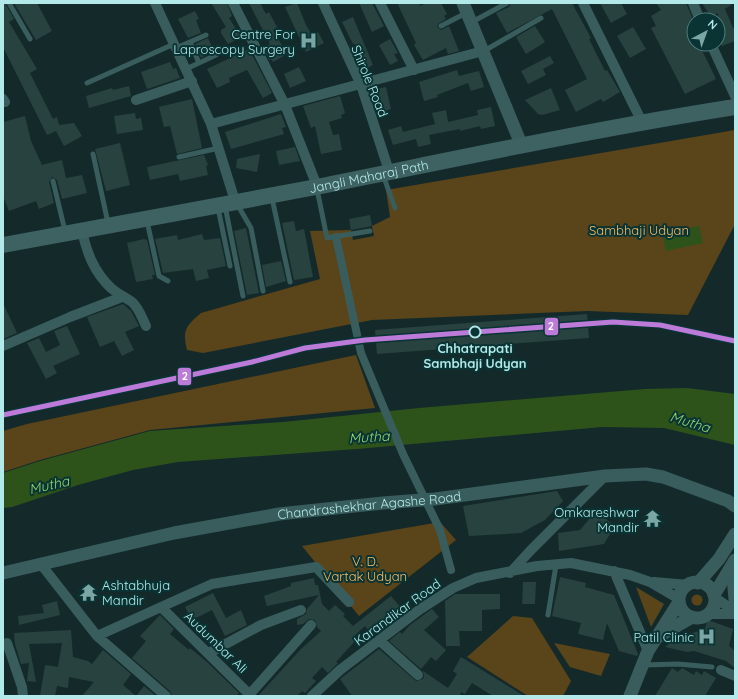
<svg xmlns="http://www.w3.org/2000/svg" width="738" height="699" viewBox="0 0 738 699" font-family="Quicksand,sans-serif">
  <rect width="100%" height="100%" fill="#142a2a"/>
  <!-- green -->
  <path fill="#5a441a" d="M735 130V224L688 315 588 311 372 320 203 353 187 350C182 330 186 326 201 313L320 279 310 231 351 230 353 240 374 236 372 226 390 217 386 190Z
    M356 355 375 408 150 430 40 460 3 472V431L27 424Z
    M440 522 456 540 359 616 302 546Z
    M636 587 664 604 651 627Z
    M691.5 600a5.5 5.5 0 1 1 11 0a5.5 5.5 0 1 1-11 0Z
    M513 616 532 618 571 681 563 696H528L467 657Z
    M554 643 610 654 601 676 570 667Z"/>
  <!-- water -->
  <path fill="#2d531b" d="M699 226 703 243 666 251 662 234Z
    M687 388 735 394V445L664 428 602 427 357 449 178 462 133 470 78 485 12 507 3 508V473L40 461 150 431 283 422 419 408 645 389Z"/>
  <!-- building -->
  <path fill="#284240" d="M3 3H5L14 19 9 22 37 69 30 73 53 119 57 117 59 125 74 123 82 136 64 146 56 131 47 135 3 47Z
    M14 3H37L52 31 36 40Z
    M211 3H227L232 16 229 18 241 37 228 44 221 33V30L226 27Z
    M249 3H260L266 14 269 12 277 27 273 30 287 54 273 62 271 59 269 60 263 48 270 44Z
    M297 3 306 25 312 35 318 32 324 43 306 52 285 7Z
    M359 3H372L384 26 372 32Z
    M399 3H419L420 6 426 3H441L447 14 444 16 446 19 438 24 437 27 441 30 449 26 459 51 448 54 446 48 423 60 414 45 416 43 398 5Z
    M511 3H572L591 38 589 39 605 71 607 70 620 92 603 102 601 99 576 112 565 90 587 79 552 9 507 33 496 13 509 7Z
    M600 3H621L627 14 611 23Z
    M656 3H686L694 22V44H699L716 79 685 94 651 28 656 26 651 16 661 10Z
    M702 3H734L725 9 733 28 735 27V41L722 46 718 36V13L711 17Z
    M195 11 199 19 196 20 201 33 188 38 178 19Z
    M353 17 373 65 365 69 354 43 353 44 342 22Z
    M535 26 545 42 526 54 516 37Z
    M633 27 646 49 630 58 617 36Z
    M208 38 214 51 201 58 195 44Z
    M390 39 398 53 394 54 398 61 390 65 379 45Z
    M249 49 272 93 263 98 247 70 229 78 230 82 217 88 207 69Z
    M550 56 554 63 543 69 546 75 528 84 521 71Z
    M170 62 173 69 176 68 180 78 147 89 141 72Z
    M299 67 306 81 290 88 284 74Z
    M457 70 459 76 479 71 484 87 471 91 468 83 437 95 438 97 424 101 419 82Z
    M129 86 131 96 89 108 86 96 112 88 113 90Z
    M386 87 391 109 377 114 370 90Z
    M551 88 560 110 542 115 538 114 525 100Z
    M340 96 345 113 341 115 342 118 329 122 333 135 339 134 342 150 321 154 315 126 311 128 303 106Z
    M192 99 202 148 177 154 170 126 164 127 159 107Z
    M491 107 495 126 481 129 480 126 460 131V129L429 135 431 144 418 147 416 139 393 145 388 130 401 126 403 132 435 124 432 113 446 110 448 122 478 115 477 110Z
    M135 113 136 119 141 118 143 130 117 134 114 116Z
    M281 114 286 127 282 128 284 134 231 149 225 132Z
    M25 116 31 141 42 165 62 160 66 178 82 175 87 193 62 199 57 180 52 177 49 182 54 203 39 209 36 201 9 211 3 196V122Z
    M120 143 130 185 106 191 95 149Z
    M295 147 300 161 279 165 276 151Z
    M260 154 257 172 236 168 237 159Z
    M204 155 208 165 206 166 208 175 180 181 178 174 150 180 147 167Z
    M370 215 372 226 351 230 349 219Z
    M294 221 296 231 304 229 313 277 294 280 282 223Z
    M246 228 259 293 247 295 234 231Z
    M202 234 204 240 220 238 226 266 207 270 209 278 196 281 193 269 163 273 155 239 177 235 178 240Z
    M144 239 147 240 155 275H152L153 279 136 282 127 243Z
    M281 261 286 281 266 287 262 265Z
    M3 303 17 333 3 339Z
    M123 304 131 311 139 326 125 332 134 350 122 356 114 341 100 347 87 317Z
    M587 314 589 338 377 354 375 330Z
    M67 326 80 354 53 366 57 373 46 379 27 343 39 338 46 352 60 345 54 331Z
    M557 491 563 501 545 520 521 533 469 536 463 506Z
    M596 511 615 526 604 544 559 551 558 533 580 530Z
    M560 577 586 583 585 587 614 595 638 654 637 656 619 651 607 623 603 640 578 634 581 623 552 616Z
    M314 578 315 585H318L322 604 329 611 335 605 345 614 343 616 353 626 391 596 402 609 371 634 365 626 352 638 355 641 336 662 338 663 328 673 322 667 312 678 316 681 305 693 302 691 297 696H258L300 650 321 631 317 627 315 620 309 619 303 624 297 625V619L306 614 307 609 319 595 267 606 264 596 291 586V583Z
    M523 582H536L535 604H522Z
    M213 593 226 618 241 610 247 625 225 636 212 610 192 620 185 607Z
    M455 594H500V609L482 610V631H459L460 646H446L445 601Z
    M57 601 60 615 19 625 18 616 44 613 42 605Z
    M432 609 439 617 424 630 446 650 436 661 431 657 421 669 389 641 400 632 402 634 410 625Z
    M160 615 174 629 170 634 189 650 190 648 207 662 239 693 236 696H172L170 691 132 658 146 641 140 636Z
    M708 620 733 629 729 646 735 651V668L726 661 694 651 687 652 665 647 679 636 704 630Z
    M71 630 73 657 88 661 92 664 103 650 131 674 123 685 136 696 144 686 156 696H82L94 682 69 677 68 688 57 686 55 696H40L45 665 58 667 62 643 29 644 36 682 27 681 29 663 21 664 15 644 14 633Z
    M379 649 416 681 423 679 424 676 423 671 448 688 457 674 453 671 461 657 524 696H493L472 683 465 694 461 692 460 696H352L340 679Z
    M672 668 678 672 682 668 694 675 696 671 702 675 704 671 716 678 705 696H655Z"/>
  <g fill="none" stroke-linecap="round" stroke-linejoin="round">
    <!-- service -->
    <path stroke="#395d5d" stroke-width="5" d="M9 3 30 39
      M472 22 507 3
      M441 26 466 13
      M190 42 199 63
      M176 48 206 35
      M484 51 541 18
      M186 69 216 55
      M87 83 174 44
      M93 154 108 223
      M179 157 219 148
      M383 175 395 208
      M53 181 65 231
      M317 189 327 238 370 231
      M272 198 290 282
      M237 204 251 228 263 291
      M225 206 243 296
      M218 208 230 266
      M147 221 159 276 168 281
      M548 615 556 565
      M643 665 678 664 712 667"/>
    <!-- pedestrian -->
    <path stroke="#395d5d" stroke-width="8" d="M336 237 361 353 403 454 440 530 451 570"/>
    <!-- minor -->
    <path stroke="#395d5d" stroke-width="10" d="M155 3 211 124 235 201
      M233 3 285 105 317 186
      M323 3 361 85 389 171
      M380 3 414 70
      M583 3 642 122
      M693 3 700 20
      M711 44 735 96
      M3 99 5 102
      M136 100 192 81
      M211 124 483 51
      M82 231C87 253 94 272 111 288 118 294 125 297 132 302 139 308 142 318 146 326
      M3 346 70 317 122 297
      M40 563 97 636 166 696
      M614 571 648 651
      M510 573 530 551 605 476
      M654 582 688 585
      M715 598 735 611
      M162 608 251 696
      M709 614H735
      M97 636 212 584 316 567 349 602
      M379 640 418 675
      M7 643 22 687 23 696
      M209 653 261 625 301 610
      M721 670 735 676
      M250 694 311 625
      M312 696 340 670 419 610 453 588 476 578 537 566 571 563 630 575 650 582 679 599"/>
    <!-- tertiary -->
    <g stroke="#395d5d" stroke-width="13">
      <path d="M463 3 521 144"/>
      <path d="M732 566 735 599"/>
      <path id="s1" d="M3 573 174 533 279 514 383 503 435 499 605 476 646 474 663 477 728 501 735 506"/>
      <circle cx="697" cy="600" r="18"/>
      <path d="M698 583 719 559 735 534"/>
      <path d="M714 595 735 560"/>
      <path d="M659 636 692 617"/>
      <path d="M630 696 648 651 679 602"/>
    </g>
    <!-- primary -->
    <path stroke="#3e6161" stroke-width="16" id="s2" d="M3 245C107 226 212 207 316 187 456 159 594 129 735 107"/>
    <defs>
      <path id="metro-1" d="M3 415 252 362 305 348 365 340 613 322 660 325 735 341"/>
    </defs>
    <!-- metro-1 casing -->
    <use href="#metro-1" stroke="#0a3334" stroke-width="8"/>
    <!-- metro-1 -->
    <use href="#metro-1" stroke="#bd7bd9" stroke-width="5"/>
  </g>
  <!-- icons -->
  <defs>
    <symbol id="hospital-bare" viewBox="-9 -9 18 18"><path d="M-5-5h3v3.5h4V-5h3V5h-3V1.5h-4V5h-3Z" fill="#7ba6a6" stroke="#0a3334" stroke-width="2.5" paint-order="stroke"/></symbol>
    <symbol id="temple-bare" viewBox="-9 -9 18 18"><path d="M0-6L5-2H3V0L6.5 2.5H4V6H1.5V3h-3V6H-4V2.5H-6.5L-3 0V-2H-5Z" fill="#7ba6a6" stroke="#0a3334" stroke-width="2.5" paint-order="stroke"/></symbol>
  </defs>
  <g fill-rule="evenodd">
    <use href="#hospital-bare" x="296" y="28" width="25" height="25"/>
    <use href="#temple-bare" x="640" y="506" width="25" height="25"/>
    <use href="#temple-bare" x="76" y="580" width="25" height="25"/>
    <use href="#hospital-bare" x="694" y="624" width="25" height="25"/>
  </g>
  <!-- markers -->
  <circle fill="#0a3334" stroke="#b3e9e9" stroke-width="2" cx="475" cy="332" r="5.5"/>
  <g text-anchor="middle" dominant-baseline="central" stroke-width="4" stroke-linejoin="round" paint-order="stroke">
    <!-- poi labels -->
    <g font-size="13" fill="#b3e9e9" stroke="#0a3334" text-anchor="end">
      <text x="295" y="34">Centre For<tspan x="295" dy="15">Laproscopy Surgery</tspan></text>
      <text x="639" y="512">Omkareshwar<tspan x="639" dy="15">Mandir</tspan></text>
      <text x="102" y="585" text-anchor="start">Ashtabhuja<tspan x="102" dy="15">Mandir</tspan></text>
      <text x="694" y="637">Patil Clinic</text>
    </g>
    <!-- street labels -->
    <g font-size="13" fill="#b3e9e9" stroke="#0a3334">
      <text transform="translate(370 81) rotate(68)">Shirole Road</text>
      <text stroke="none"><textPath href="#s2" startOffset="372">Jangli Maharaj Path</textPath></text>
      <text stroke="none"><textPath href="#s1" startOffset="373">Chandrashekhar Agashe Road</textPath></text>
      <text transform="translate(397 612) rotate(-36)">Karandikar Road</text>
      <text transform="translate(216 642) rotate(44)">Audumbar Ali</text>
    </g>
    <!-- park labels -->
    <g font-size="13" fill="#f7bd66" stroke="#0a3334">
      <text x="639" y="230">Sambhaji Udyan</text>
      <text x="365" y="561">V. D.<tspan x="365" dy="15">Vartak Udyan</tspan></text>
    </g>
    <!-- stop labels -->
    <g font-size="13" font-weight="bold" fill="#b3e9e9" stroke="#0a3334">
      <text x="475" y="348">Chhatrapati<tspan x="475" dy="15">Sambhaji Udyan</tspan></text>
    </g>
    <!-- water labels -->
    <g font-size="14" font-style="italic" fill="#93d86f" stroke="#0a3334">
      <text transform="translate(690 422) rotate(17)">Mutha</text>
      <text transform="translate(369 437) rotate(-4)">Mutha</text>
      <text transform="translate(49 485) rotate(-13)">Mutha</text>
    </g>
  </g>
  <g stroke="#0a3334" stroke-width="1.5">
    <rect x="544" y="317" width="15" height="19" rx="4" fill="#bd7bd9"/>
    <rect x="177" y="367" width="15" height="19" rx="4" fill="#bd7bd9"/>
  </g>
  <g font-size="11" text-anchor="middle" font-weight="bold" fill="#fff">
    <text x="551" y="330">2</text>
    <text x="185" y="380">2</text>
  </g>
  <!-- border -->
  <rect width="738" height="699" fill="none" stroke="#b3e9e9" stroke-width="8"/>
  <!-- north arrow -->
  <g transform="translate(706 32) rotate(41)"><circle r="19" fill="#0a3334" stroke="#4e7c7c"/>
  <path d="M0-3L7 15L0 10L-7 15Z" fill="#7ba6a6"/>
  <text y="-6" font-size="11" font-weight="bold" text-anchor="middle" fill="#b3e9e9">N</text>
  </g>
</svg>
